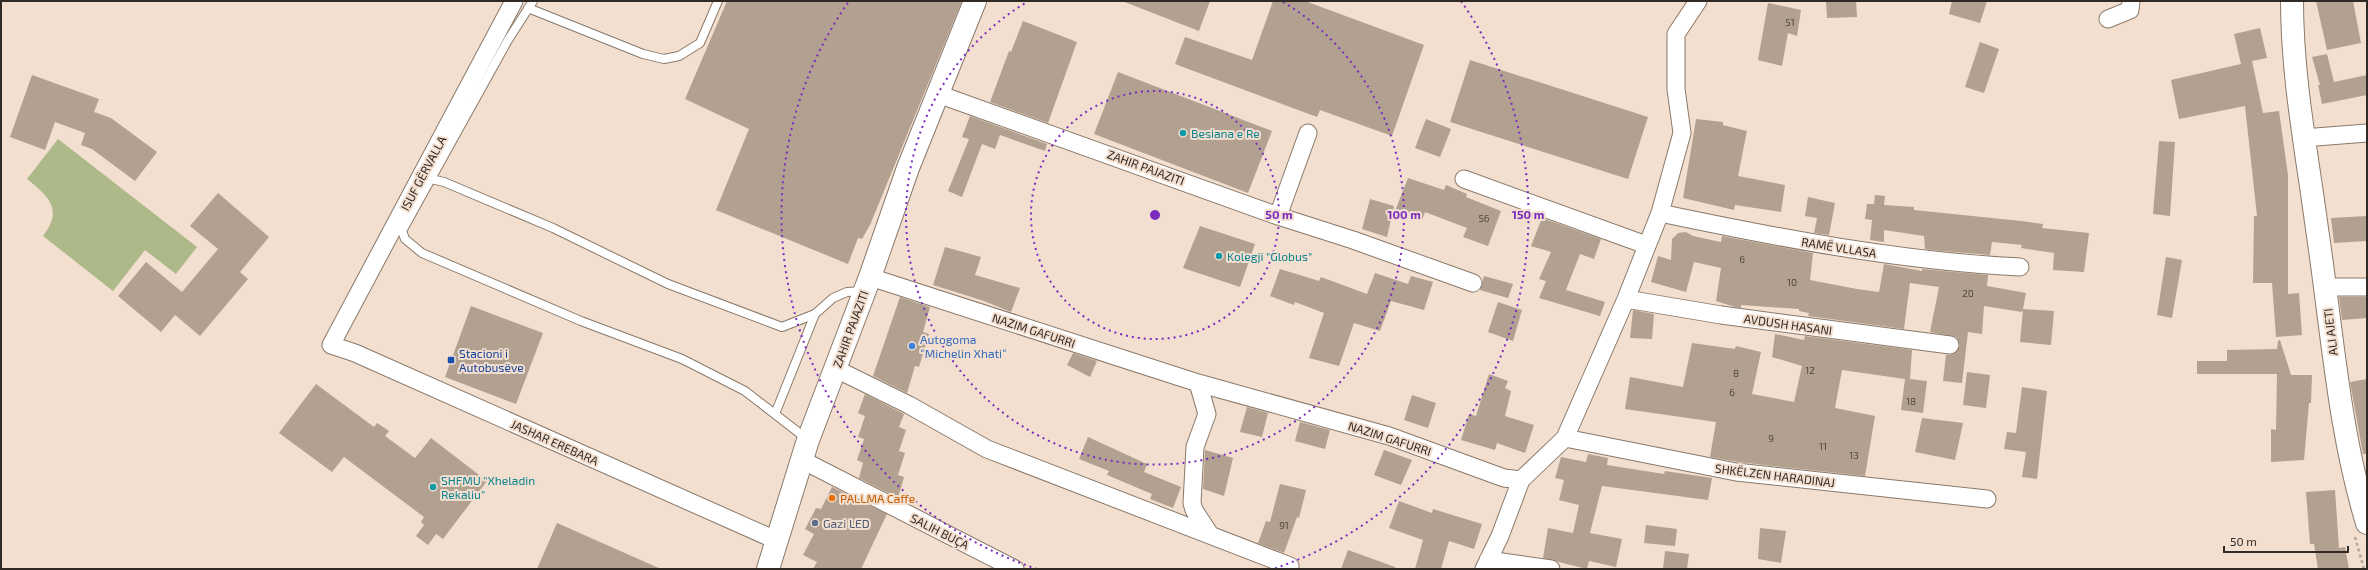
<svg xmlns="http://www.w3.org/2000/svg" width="2368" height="570" viewBox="0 0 2368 570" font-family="'Exo 2',sans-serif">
  <rect width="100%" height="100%" fill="#f2dfcf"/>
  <!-- green -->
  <path fill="#aeb989" d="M58 139 197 247 176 274 145 250 113 291 43 236C64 209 48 196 27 179Z"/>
  <!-- building -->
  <path fill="#b2a090" d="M727 1H962L870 225 862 239 858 238 848 264 716 210 749 129 685 99Z
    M1122 1H1210L1199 31Z
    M1273 1H1305L1424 45 1392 136 1320 110 1317 117 1175 64 1185 37 1252 60Z
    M1826 1H1856L1857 17 1827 18Z
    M1952 1H1987L1980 23 1949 14Z
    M2316 1H2353L2361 43 2327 50Z
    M1768 3 1801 10 1797 36 1788 33 1782 66 1758 60Z
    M1023 21 1077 42 1048 123 990 102 1009 51 1011 52Z
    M2260 28 2267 58 2252 61 2263 113 2279 111 2288 175V294L2299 293 2302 335 2276 337 2272 283H2253L2254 216H2257L2245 106 2179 119 2171 80 2241 64 2234 34Z
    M1980 42 1999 49 1984 93 1965 87Z
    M2327 54 2334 82 2367 75V95L2322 104 2318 85H2320L2312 57Z
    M1470 60 1648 117 1628 179 1450 122Z
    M1118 72 1272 131 1248 193 1094 134Z
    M32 75 99 99 94 112 111 118 157 152 135 181 92 149 81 145 85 133 55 122 45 150 10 137Z
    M970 116 1047 144 1045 151 1000 135 995 149 982 144 962 197 948 191 969 139 962 137Z
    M1426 119 1451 129 1440 157 1415 148Z
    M1696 119 1723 122V125L1747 131 1738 176 1785 185 1781 212 1735 205 1734 210 1683 198Z
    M2159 141 2175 142 2170 216 2153 214Z
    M1408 178 1444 190 1446 185 1467 194 1466 197 1501 211 1488 246 1463 237 1467 228 1425 212 1422 220 1395 211Z
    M218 193 269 237 240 272 248 279 200 336 175 315 161 332 118 296 146 262 182 292 218 249 190 226Z
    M1875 195 1885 196 1884 205 1914 207V210L2021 221 2043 224 2042 228 2089 233 2084 272 2053 270 2054 253 2021 248 2022 245 1992 242 1990 255 1931 250 1925 249 1924 236 1884 230V242L1870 240 1872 220 1865 219 1867 204H1874Z
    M1808 197 1835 203 1829 235 1814 233 1817 218 1805 216Z
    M1370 199 1394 206 1387 237 1362 229Z
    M2367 216V241L2334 243 2331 218Z
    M1542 218 1601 239 1594 259 1580 254 1566 290 1605 302 1600 316 1539 298 1546 281 1539 279 1551 252 1531 246Z
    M1200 226 1255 244 1240 287 1183 268Z
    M1686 232 1693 236 1721 242 1722 236 1813 253 1810 280 1857 289 1879 292 1884 264 1922 271V269L1988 275 1987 286 2026 293 2023 309 2054 311 2051 345 2020 342 2023 310 2022 312 1984 306 1982 334 1968 332 1962 383 1943 381 1946 355 1954 354 1960 346 1956 337 1930 332 1939 287 1910 283 1904 329 1808 316 1809 313 1799 311V309L1741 305V308L1735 307 1716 301 1721 268 1694 262 1686 292 1651 282 1658 256 1671 260 1672 239 1678 233Z
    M945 247 981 257 975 275 1020 288 1011 312 984 301 933 285Z
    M2166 257 2182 260 2172 318 2157 315Z
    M1280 269 1319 281 1321 277 1367 294 1375 273 1408 284 1411 276 1433 282 1424 310 1391 301 1380 331 1354 323 1339 366 1309 358 1324 313 1295 302 1294 305 1270 296Z
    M1484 276 1513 284 1508 298 1480 290Z
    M900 297 930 307 923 332 929 334 919 367 915 366 907 393 873 376Z
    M2339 297H2367V318L2342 320Z
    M1498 302 1522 310 1513 341 1488 332Z
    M471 306 543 333 516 404 445 377Z
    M1633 310 1654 314 1652 339 1630 338Z
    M1775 334 1804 340 1805 336 1912 350 1910 379 1927 381 1923 413 1901 410 1905 379 1842 370 1835 408 1875 416 1865 476 1738 462 1710 457 1716 422 1625 409 1630 377 1683 387 1692 343 1735 349 1736 346 1761 352 1752 394 1794 402 1802 366 1772 357Z
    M2280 340 2291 375H2312L2311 403H2309L2304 460 2271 462V429L2276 430 2277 374H2197V361H2227V350L2277 349 2278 341Z
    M1073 353 1097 361 1090 377 1067 365Z
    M1967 372 1990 375 1986 408 1963 405Z
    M1489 374 1508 381 1505 388 1511 391 1505 416 1534 425 1525 453 1497 443 1495 450 1461 440 1469 414 1476 416Z
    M2367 379V454H2363L2350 382Z
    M316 384 374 427 377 423 389 431 385 436 415 458 431 438 487 481 443 539 436 534 428 545 416 536 424 525 421 522 424 517 344 457 332 472 279 433Z
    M2022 387 2047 391 2037 479 2022 477 2026 452 2004 449 2007 432 2016 433Z
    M865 394 904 414 899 427 906 430 899 451 905 453 898 475 904 477 898 498 859 478 863 463 857 460 864 439 858 437 865 416 858 413Z
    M1412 395 1436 403 1428 428 1404 420Z
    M1247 407 1268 413 1262 437 1240 432Z
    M1922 418 1963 423 1955 460 1915 452Z
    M1300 422 1330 430 1325 449 1295 441Z
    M1088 437 1147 464 1144 472 1181 487 1173 508 1150 499 1152 494 1107 475 1109 471 1079 459Z
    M1205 450 1233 458 1224 496 1203 489Z
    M1384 450 1412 460 1401 485 1374 475Z
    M1588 454 1608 458 1607 465 1664 474 1665 471 1712 478 1708 500 1602 486 1590 533 1622 539 1616 567 1589 561 1587 569 1543 558 1548 528 1573 533 1579 505 1559 500 1564 480 1555 478 1561 457 1586 462Z
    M1280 484 1306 490 1299 518 1297 517 1284 553 1258 543 1266 521 1270 522Z
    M832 487 887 514 861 569H813L817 562 803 555 814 534 805 529 816 508 821 509Z
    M2335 490 2339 548 2345 547 2349 569H2318L2314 544H2310L2306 492Z
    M1399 501 1432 513 1433 509 1482 524 1474 549 1449 541 1441 569H1415L1423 540 1389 528Z
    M557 523 661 569H537Z
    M1646 525 1677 529 1675 546 1644 543Z
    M1760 528 1786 531 1781 563 1758 559Z
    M1348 550 1395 567V569H1341Z
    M1665 551 1689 554 1687 569H1663Z"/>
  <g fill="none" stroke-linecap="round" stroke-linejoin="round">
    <defs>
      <path id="lane" d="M533 1 508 40 402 231 405 239 422 253 581 321 682 359 745 391 807 439
        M528 8 643 54 664 59 679 56 700 43 718 1
        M431 179 444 182 553 228 668 284 782 327 815 314 833 298 847 292 864 291
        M775 414 815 314"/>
      <path id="street" d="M514 1 331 345 355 353 778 541
        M2108 19 2130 10 2131 1
        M939 92 949 98 1278 216 1353 240 1473 283
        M2303 138 2367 133
        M1464 179 1646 245
        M1660 213C1779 238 1899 261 2020 267
        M1278 216 1308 133
        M870 277 1198 383 1389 436 1504 478 1521 480
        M2324 287H2367
        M1626 299 1721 315 1950 345
        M836 369 909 405 987 449 1290 566
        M1198 383 1207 414 1195 447 1192 503 1194 510 1209 533
        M1565 438 1736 472 1987 499
        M802 460 1015 569
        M1488 560 1551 569
        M1484 569 1500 536 1521 480 1565 438 1626 299 1660 213 1682 133 1676 89V34L1698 1"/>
      <path id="secondary" d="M2292 1C2292 78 2307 153 2317 229 2332 328 2338 427 2367 523
        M768 569 808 440 870 277 908 168 975 1"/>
    </defs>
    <!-- lane casing -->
    <use href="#lane" stroke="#8a796a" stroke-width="10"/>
    <!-- street casing -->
    <use href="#street" stroke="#8a796a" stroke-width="19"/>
    <!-- secondary casing -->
    <use href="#secondary" stroke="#8a796a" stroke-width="24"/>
    <!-- path -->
    <path stroke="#b4a598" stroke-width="2.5" stroke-dasharray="3 3" stroke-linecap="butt" d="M2355 537 2364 569"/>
    <!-- lane -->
    <use href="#lane" stroke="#fff" stroke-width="8"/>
    <!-- street -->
    <use href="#street" stroke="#fff" stroke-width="17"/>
    <!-- secondary -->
    <use href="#secondary" stroke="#fff" stroke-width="22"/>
  </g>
  <!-- distance rings -->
  <g fill="none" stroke="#7b2cbf" stroke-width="2" stroke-dasharray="2 4">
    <circle cx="1155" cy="215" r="124"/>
    <path d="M1283 2A249 249 0 1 1 1027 2"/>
    <path d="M1037 569A373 373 0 0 1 849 1M1461 1A373 373 0 0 1 1273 569"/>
  </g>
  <!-- markers -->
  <g fill="#0f9aa8" stroke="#f2dfcf" stroke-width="1.5">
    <circle cx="1183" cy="133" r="4"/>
    <circle cx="1219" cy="256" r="4"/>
    <circle cx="433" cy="487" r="4"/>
  </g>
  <circle fill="#3f7fe0" stroke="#f2dfcf" stroke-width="1.5" cx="912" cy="346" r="4"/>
  <rect fill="#1a4fb4" stroke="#f2dfcf" stroke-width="1.5" x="447" y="356" width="8" height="8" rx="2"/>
  <circle fill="#e8710a" stroke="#f2dfcf" stroke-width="1.5" cx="832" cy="498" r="4"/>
  <circle fill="#5c6f8a" stroke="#f2dfcf" stroke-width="1.5" cx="815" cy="523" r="4"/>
  <g text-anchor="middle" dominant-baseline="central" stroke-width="4" stroke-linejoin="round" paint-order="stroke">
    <!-- number labels -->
    <g font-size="10" fill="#51483f">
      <text x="1790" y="22">51</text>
      <text x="1484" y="218">56</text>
      <text x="1742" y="259">6</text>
      <text x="1792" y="282">10</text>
      <text x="1968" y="293">20</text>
      <text x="1810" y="370">12</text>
      <text x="1736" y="373">8</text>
      <text x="1732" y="392">6</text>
      <text x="1911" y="401">18</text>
      <text x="1771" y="438">9</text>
      <text x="1823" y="446">11</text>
      <text x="1854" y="455">13</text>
      <text x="1284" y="525">91</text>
    </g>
    <!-- culture labels -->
    <g font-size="12" fill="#0d838f" stroke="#f2dfcf" text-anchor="start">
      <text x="1191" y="133">Besiana e Re</text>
      <text x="1227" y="256">Kolegji "Globus"</text>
      <text x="441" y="480">SHFMU "Xheladin<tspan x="441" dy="14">Rekaliu"</tspan></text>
    </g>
    <!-- street labels -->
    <g font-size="12" fill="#312a24" stroke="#f2dfcf">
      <text transform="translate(1146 167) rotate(20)">ZAHIR PAJAZITI</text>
      <text transform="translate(423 173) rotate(-62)">ISUF GËRVALLA</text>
      <text transform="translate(1839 247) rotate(9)">RAMË VLLASA</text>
      <text transform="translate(1788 324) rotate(8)">AVDUSH HASANI</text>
      <text transform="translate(850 329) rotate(-70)">ZAHIR PAJAZITI</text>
      <text transform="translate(1034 330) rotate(18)">NAZIM GAFURRI</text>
      <text transform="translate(2330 332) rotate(-97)">ALI AJETI</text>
      <text transform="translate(1390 438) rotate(18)">NAZIM GAFURRI</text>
      <text transform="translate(555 442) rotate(24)">JASHAR EREBARA</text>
      <text transform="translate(1775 475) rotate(7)">SHKËLZEN HARADINAJ</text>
      <text transform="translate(940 531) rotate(27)">SALIH BUÇA</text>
    </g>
    <!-- shop labels -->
    <g font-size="12" fill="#366cbe" stroke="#f2dfcf" text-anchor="start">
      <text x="920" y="339">Autogoma<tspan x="920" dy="14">ʺMichelin Xhatiʺ</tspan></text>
    </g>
    <!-- transit labels -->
    <g font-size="12" fill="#164399" stroke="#f2dfcf" text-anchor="start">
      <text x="459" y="353">Stacioni i<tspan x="459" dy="14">Autobusëve</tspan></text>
    </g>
    <!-- food labels -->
    <g font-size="12" fill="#c56008" stroke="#f2dfcf" text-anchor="start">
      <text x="840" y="498">PALLMA Caffe</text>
    </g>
    <!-- service labels -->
    <g font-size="12" fill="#4e5e75" stroke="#f2dfcf" text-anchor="start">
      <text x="823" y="523">Gazi LED</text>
    </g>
  </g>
  <circle cx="1155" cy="215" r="6" fill="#7b2cbf" stroke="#f2dfcf" stroke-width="2"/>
  <g font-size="12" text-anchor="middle" font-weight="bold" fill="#7b2cbf" stroke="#f2dfcf" stroke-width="4" stroke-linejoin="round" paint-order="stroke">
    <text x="1279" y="219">50 m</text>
    <text x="1404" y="219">100 m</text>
    <text x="1528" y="219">150 m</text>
  </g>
  <!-- border -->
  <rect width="2368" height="570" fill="none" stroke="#312a24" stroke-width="4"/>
  <!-- scale -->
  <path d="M2224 546v6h124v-6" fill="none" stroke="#312a24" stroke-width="2"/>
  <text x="2230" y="546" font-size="12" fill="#312a24" stroke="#f2dfcf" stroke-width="3" paint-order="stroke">50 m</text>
</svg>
